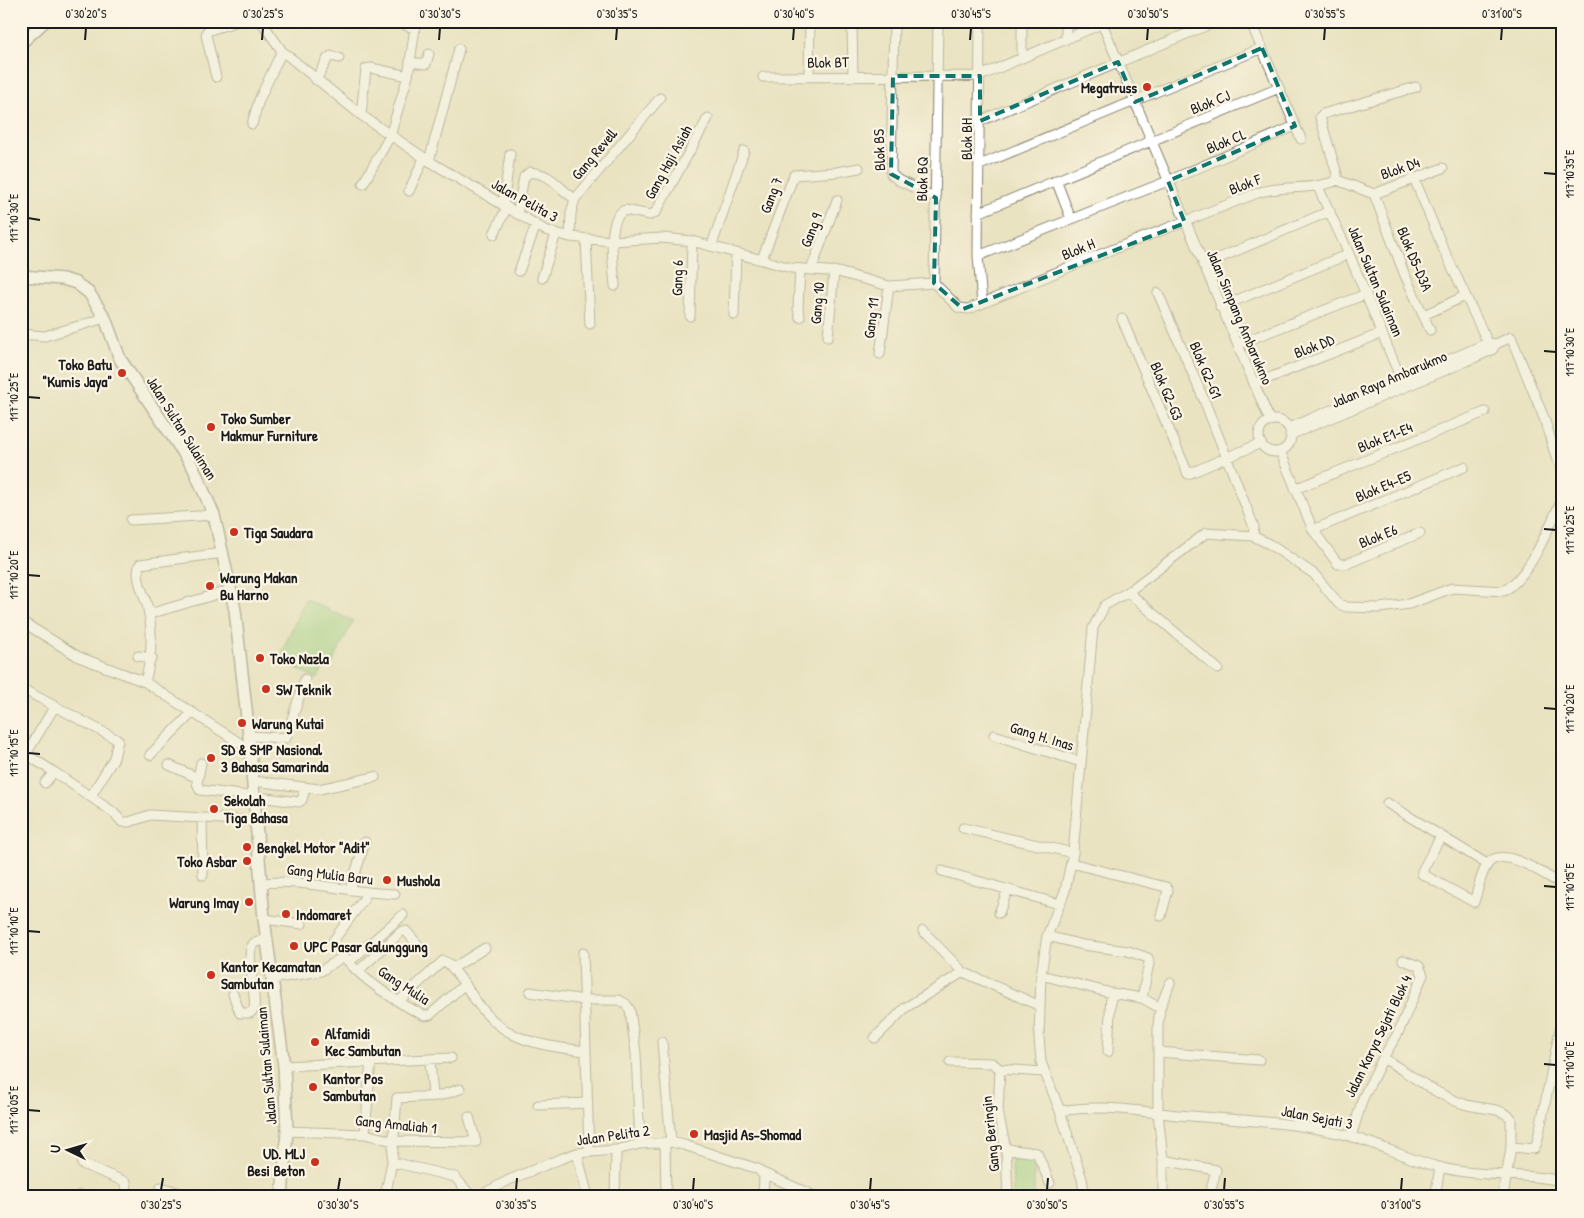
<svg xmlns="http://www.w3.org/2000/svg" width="1584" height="1218" viewBox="0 0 1584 1218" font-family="'Patrick Hand',sans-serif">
  <rect width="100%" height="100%" fill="#fcf5e5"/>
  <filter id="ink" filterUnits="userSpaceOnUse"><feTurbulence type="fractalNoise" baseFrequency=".02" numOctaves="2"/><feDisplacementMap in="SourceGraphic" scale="10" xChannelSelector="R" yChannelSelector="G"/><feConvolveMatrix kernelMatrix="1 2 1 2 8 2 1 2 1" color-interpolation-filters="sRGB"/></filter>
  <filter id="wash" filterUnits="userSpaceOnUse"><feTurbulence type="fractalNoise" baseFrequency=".0096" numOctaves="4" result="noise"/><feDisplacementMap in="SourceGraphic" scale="20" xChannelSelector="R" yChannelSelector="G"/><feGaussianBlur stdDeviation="1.12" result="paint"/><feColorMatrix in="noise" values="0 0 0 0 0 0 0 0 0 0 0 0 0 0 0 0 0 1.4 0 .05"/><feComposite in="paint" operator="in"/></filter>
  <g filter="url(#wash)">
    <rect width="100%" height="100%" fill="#eae3c2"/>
    <!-- green -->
    <path fill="#9ad183" stroke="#5b7650" d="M305 599 353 621 332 664 327 662 317 679 279 659Z
      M1034 1159V1197H1013L1012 1160Z"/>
  </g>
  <g filter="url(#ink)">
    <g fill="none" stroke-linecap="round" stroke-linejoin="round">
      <defs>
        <path id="street" d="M261 21 282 51 361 115 429 161 545 230 570 237 611 241 662 238 692 241 791 268 838 272 889 286 934 283
          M407 21V26L414 28
          M852 21 853 76
          M894 21 891 174 898 180 936 198
          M980 21 978 256 982 303
          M1022 21V57
          M1066 21V39
          M1101 21 1270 421
          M1250 21 1301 139
          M410 62 426 64 429 54
          M809 76 810 21
          M216 77 206 35 207 31 238 21
          M763 77 980 76 1108 21
          M316 80 328 58 331 56 339 58
          M361 115 366 69 371 68 408 76
          M980 121 1217 21
          M252 124 259 100 282 51
          M429 161 459 49
          M980 165 1262 48
          M1414 178 1443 248 1488 343
          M1056 180 1071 219
          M1337 180 1374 194
          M363 184 390 136 408 76 416 21
          M1318 187 1349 254 1403 384
          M409 191 424 158
          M503 205 510 154
          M978 213 1279 88
          M517 214 524 177 530 172C555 175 556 187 575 199
          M494 234 507 207
          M570 237 571 213 575 199 660 98
          M586 239 590 324
          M712 245 744 151
          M978 256 1168 181 1295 126
          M762 259 794 175 837 172 859 168
          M1203 265 1330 211
          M811 270 837 200
          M519 271 536 225
          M542 278 556 234
          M934 283 959 308 969 309 1086 260 1260 192C1286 185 1306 191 1333 182L1337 180V174L1320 117 1323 114 1416 87
          M934 283 938 21
          M615 286C614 268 605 218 625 210L650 215 656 212 708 118
          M1158 293 1204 400 1254 527 1253 536
          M1220 307 1349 254
          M734 315 736 253
          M1424 315 1465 296
          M690 316 692 241
          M800 317 798 308 800 269
          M1122 319 1188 474 1261 443
          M1430 330 1404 273 1374 194 1443 168
          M21 334 45 336 105 318
          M828 337 834 271
          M1238 344 1366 294
          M880 354 889 286
          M1254 384 1382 333
          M1259 436a16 16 0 1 1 32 0a16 16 0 1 1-32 0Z
          M1289 428 1488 343 1496 344 1511 337 1544 418 1557 460 1563 468
          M1290 435 1460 364 1492 350 1496 344
          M1280 451 1313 530 1338 564H1346L1420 533
          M1295 489 1485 412
          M131 520 214 515
          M1313 530 1464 467
          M1128 592 1218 669
          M149 614 231 590
          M21 621 79 657 145 682 249 749
          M138 656 152 658
          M145 682C152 656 154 632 147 605 144 594 134 576 140 564L223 553
          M21 688 118 740 114 758 91 796
          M994 735 1081 762
          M249 736 286 738 305 679
          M21 751 26 754 55 706
          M150 755 192 713
          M21 761 26 754 54 772 45 783
          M201 763 197 783 200 790 299 802 302 800 305 788
          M169 765 198 778
          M54 772 113 812 122 822H129L150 815 257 821
          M253 781 319 789 375 777
          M1387 803 1487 864
          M202 818 203 875
          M963 828 1073 853
          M1441 836 1422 871V874L1474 902C1478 891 1480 875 1487 865 1502 843 1546 876 1563 885
          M1071 863 1166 887 1168 890 1161 916
          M942 871 1059 904
          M261 883C306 879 350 893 395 894
          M350 890 365 842
          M999 913 1008 889
          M264 919 302 924
          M923 931 963 972 1040 1006
          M1047 936 1083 945 1128 951 1148 958 1149 963 1142 998
          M583 953 589 1152
          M344 956 333 941 364 899
          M349 962 403 915
          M453 968 485 948
          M358 971 402 931H406L419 946
          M1041 975 1111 993 1142 998 1160 1008
          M272 979 321 971 344 956C360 979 400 1004 425 1016L430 1015 465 984C496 1039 528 1044 586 1051
          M530 992 584 1000H619L626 1004 630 1010 636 1053 640 1144
          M233 994 240 1013H250L254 1009C257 994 244 951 254 943L268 939
          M399 1001 443 961 448 963 465 984
          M875 1038 905 1008 963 972
          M662 1042 671 1142
          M1108 1052 1111 993
          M1158 1052 1259 1060
          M1383 1058C1410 1074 1437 1096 1467 1105 1482 1109 1500 1107 1511 1118V1147L1503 1197
          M430 1061 433 1096
          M950 1062 992 1063 1000 1069 1044 1072
          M284 1066 451 1058
          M1000 1069 998 1112 1006 1149 1008 1197
          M538 1105 588 1103
          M1060 1111C1102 1104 1136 1111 1177 1115 1235 1120 1289 1121 1346 1135 1376 1143 1405 1158 1435 1166 1477 1178 1521 1172 1563 1181
          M287 1131 365 1134 393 1141 476 1142 469 1117
          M365 1134 371 1060
          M1351 1137 1363 1098 1383 1058 1398 1033 1423 975 1419 966 1403 960
          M665 1142 666 1197
          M1511 1147 1534 1149 1537 1143 1563 1015
          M1006 1149 1037 1153 1050 1183
          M577 1153 588 1197
          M1163 1160 1216 1170 1209 1197
          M392 1162 455 1177 472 1197
          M82 1164 126 1182 127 1197
          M763 1173 817 1197
          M161 1187 180 1193 182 1197
          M80 1195 84 1197
          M385 1197 392 1162 397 1098 439 1096 460 1089
          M477 1197 509 1180 560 1159 577 1153 616 1150 640 1144 671 1142 684 1145 758 1169 764 1176 763 1197
          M615 1197 616 1150
          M1085 1197 1082 1179 1060 1111 1041 1062 1039 1037 1041 975 1047 936 1065 891 1073 853 1093 628 1105 605 1128 592 1206 533 1253 536 1269 544 1314 574 1339 604 1346 607 1380 608 1409 604 1452 588 1504 591C1532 574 1548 527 1563 498
          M1163 1197V1160L1158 1113V1026L1160 1008 1170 983
          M1435 1197 1440 1167"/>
        <path id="secondary" d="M21 43 45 21
          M21 276 63 279 76 283 89 293 105 318 120 359 193 467 214 515 235 610 249 736 264 919 284 1066 287 1131 282 1197"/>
      </defs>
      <!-- street casing -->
      <use href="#street" stroke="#83806f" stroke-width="11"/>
      <!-- secondary casing -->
      <use href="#secondary" stroke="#83806f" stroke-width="14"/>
      <!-- street -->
      <use href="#street" stroke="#fff" stroke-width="9"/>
      <!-- secondary -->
      <use href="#secondary" stroke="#fff" stroke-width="11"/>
    </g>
  </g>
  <!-- marked area -->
  <path d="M0 0H1584V1218H0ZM1262 48 1295 126 1168 181 1185 223 963 309 934 283 936 198 891 174 893 76H980V121L1118 62 1135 102Z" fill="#eae3c2" fill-opacity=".55" fill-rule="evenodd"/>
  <path fill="none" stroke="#0f766e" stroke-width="4" stroke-dasharray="10 6" stroke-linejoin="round" d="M1262 48 1295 126 1168 181 1185 223 963 309 934 283 936 198 891 174 893 76H980V121L1118 62 1135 102Z"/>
  <!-- ticks -->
  <path fill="none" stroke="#1c1c1c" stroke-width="2" d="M85 40 86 28M262 40 263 28M439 40 440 28M616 40 617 28M793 40 794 28M970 40 971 28M1147 40 1148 28M1324 40 1325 28M1501 40 1502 28M1544 173 1556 174M28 218 40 220M1544 351 1556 352M28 397 40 398M1544 529 1556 530M28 575 40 576M1544 708 1556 709M28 753 40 754M1544 886 1556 887M28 931 40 932M1544 1064 1556 1065M28 1110 40 1111M161 1190 163 1178M338 1190 340 1178M516 1190 517 1178M693 1190 694 1178M870 1190 871 1178M1047 1190 1048 1178M1224 1190 1225 1178M1401 1190 1402 1178"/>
  <!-- markers -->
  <g fill="#c8321e" stroke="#fcf5e5" stroke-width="2">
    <circle cx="1147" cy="87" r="5"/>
    <circle cx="122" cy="373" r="5"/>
    <circle cx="211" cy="427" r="5"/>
    <circle cx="234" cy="532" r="5"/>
    <circle cx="210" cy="586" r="5"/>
    <circle cx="260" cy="658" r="5"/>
    <circle cx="266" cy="689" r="5"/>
    <circle cx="242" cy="723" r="5"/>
    <circle cx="211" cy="758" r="5"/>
    <circle cx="214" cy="809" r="5"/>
    <circle cx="247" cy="847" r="5"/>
    <circle cx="247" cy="861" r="5"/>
    <circle cx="387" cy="880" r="5"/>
    <circle cx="249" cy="902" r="5"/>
    <circle cx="286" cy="914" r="5"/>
    <circle cx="294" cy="946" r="5"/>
    <circle cx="211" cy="975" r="5"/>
    <circle cx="315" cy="1042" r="5"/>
    <circle cx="313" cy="1087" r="5"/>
    <circle cx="694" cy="1134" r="5"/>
    <circle cx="315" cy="1162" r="5"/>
  </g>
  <g text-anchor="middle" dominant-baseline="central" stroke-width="4.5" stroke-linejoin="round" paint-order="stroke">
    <!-- street labels -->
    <g font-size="15" fill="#1c1c1c" stroke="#fcf5e5">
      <text transform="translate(828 62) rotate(-1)">Blok BT</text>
      <text transform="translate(1210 102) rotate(-22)">Blok CJ</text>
      <text transform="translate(966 139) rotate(-90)">Blok BH</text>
      <text transform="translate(1226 141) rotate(-23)">Blok CL</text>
      <text transform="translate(879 150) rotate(-92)">Blok BS</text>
      <text transform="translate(594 154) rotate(-50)">Gang Revell</text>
      <text transform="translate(668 162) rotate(-61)">Gang Haji Asiah</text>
      <text transform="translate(1400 168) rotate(-19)">Blok D4</text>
      <text transform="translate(922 179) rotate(-89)">Blok BQ</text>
      <text transform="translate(1245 184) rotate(-21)">Blok F</text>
      <text transform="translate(771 195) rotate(-69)">Gang 7</text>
      <text transform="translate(525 200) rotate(29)">Jalan Pelita 3</text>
      <text transform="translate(811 230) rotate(-69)">Gang 9</text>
      <text transform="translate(1078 249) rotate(-22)">Blok H</text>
      <text transform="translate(1415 259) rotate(67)">Blok D5-D3A</text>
      <text transform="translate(677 278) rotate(-89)">Gang 6</text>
      <text transform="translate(1376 281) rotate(67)">Jalan Sultan Sulaiman</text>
      <text transform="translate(817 303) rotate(-85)">Gang 10</text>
      <text transform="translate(1240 317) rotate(67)">Jalan Simpang Ambarukmo</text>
      <text transform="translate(871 318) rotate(-83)">Gang 11</text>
      <text transform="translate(1314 346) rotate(-21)">Blok DD</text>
      <text transform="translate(1206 370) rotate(67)">Blok G2-G1</text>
      <text transform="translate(1389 379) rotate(-23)">Jalan Raya Ambarukmo</text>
      <text transform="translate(1167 391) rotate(67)">Blok G2-G3</text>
      <text transform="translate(182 428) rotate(58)">Jalan Sultan Sulaiman</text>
      <text transform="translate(1385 437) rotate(-22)">Blok E1-E4</text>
      <text transform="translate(1383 486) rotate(-23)">Blok E4-E5</text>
      <text transform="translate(1378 536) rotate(-22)">Blok E6</text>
      <text transform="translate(1042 736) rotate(17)">Gang H. Inas</text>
      <text transform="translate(330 874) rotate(7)">Gang Mulia Baru</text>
      <text transform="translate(404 985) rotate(33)">Gang Mulia</text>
      <text transform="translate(1378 1036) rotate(-64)">Jalan Karya Sejati Blok 4</text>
      <text transform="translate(266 1066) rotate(-95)">Jalan Sultan Sulaiman</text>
      <text transform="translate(1317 1117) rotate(11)">Jalan Sejati 3</text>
      <text transform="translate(396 1124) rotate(6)">Gang Amaliah 1</text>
      <text transform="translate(990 1134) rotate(-96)">Gang Beringin</text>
      <text transform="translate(613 1135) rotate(-8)">Jalan Pelita 2</text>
    </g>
    <!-- poi labels -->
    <g font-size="15" font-weight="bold" fill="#1c1c1c" stroke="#fcf5e5" text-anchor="start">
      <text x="1137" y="87" text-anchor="end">Megatruss</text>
      <text x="112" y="364" text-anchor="end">Toko Batu<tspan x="112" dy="17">"Kumis Jaya"</tspan></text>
      <text x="221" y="418">Toko Sumber<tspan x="221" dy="17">Makmur Furniture</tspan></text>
      <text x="244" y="532">Tiga Saudara</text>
      <text x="220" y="577">Warung Makan<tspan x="220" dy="17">Bu Harno</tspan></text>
      <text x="270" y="658">Toko Nazla</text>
      <text x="276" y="689">SW Teknik</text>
      <text x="252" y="723">Warung Kutai</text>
      <text x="221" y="749">SD &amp; SMP Nasional<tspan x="221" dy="17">3 Bahasa Samarinda</tspan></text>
      <text x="224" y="800">Sekolah<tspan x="224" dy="17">Tiga Bahasa</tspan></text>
      <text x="257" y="847">Bengkel Motor "Adit"</text>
      <text x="237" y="861" text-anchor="end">Toko Asbar</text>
      <text x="397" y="880">Mushola</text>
      <text x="239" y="902" text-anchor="end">Warung Imay</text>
      <text x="296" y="914">Indomaret</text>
      <text x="304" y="946">UPC Pasar Galunggung</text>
      <text x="221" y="966">Kantor Kecamatan<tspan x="221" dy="17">Sambutan</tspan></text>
      <text x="325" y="1033">Alfamidi<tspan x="325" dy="17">Kec Sambutan</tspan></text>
      <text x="323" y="1078">Kantor Pos<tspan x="323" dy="17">Sambutan</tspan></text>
      <text x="704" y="1134">Masjid As-Shomad</text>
      <text x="305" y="1153" text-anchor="end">UD. MLJ<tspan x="305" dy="17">Besi Beton</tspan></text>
    </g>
  </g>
  <!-- margin -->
  <rect width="1584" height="1218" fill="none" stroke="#fcf5e5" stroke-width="55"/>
  <!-- north arrow -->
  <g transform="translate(68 1150) rotate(275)" stroke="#fcf5e5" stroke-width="4" paint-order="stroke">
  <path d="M0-4L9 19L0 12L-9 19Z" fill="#1c1c1c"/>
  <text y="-8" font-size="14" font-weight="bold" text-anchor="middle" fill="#1c1c1c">U</text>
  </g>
  <rect x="28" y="28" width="1528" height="1162" fill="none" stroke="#1c1c1c" stroke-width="2"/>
  <g font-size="12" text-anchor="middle" fill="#1c1c1c">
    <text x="86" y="18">0°30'20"S</text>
    <text x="263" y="18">0°30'25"S</text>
    <text x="440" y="18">0°30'30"S</text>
    <text x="617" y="18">0°30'35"S</text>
    <text x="794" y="18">0°30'40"S</text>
    <text x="971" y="18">0°30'45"S</text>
    <text x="1148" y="18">0°30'50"S</text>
    <text x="1325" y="18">0°30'55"S</text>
    <text x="1502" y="18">0°31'00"S</text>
    <text transform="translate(1570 174) rotate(-90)" y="4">117°10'35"E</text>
    <text transform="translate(14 218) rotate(-90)" y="4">117°10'30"E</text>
    <text transform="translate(1570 352) rotate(-90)" y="4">117°10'30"E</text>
    <text transform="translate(14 397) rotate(-90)" y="4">117°10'25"E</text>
    <text transform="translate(1570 530) rotate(-90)" y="4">117°10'25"E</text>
    <text transform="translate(14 575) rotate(-90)" y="4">117°10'20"E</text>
    <text transform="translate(1570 709) rotate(-90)" y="4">117°10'20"E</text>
    <text transform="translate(14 753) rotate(-90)" y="4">117°10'15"E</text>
    <text transform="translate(1570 887) rotate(-90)" y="4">117°10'15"E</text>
    <text transform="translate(14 931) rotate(-90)" y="4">117°10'10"E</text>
    <text transform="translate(1570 1065) rotate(-90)" y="4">117°10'10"E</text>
    <text transform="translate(14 1110) rotate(-90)" y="4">117°10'05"E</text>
    <text x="161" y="1209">0°30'25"S</text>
    <text x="338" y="1209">0°30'30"S</text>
    <text x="516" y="1209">0°30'35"S</text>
    <text x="693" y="1209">0°30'40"S</text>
    <text x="870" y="1209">0°30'45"S</text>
    <text x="1047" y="1209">0°30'50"S</text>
    <text x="1224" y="1209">0°30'55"S</text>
    <text x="1401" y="1209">0°31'00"S</text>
  </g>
</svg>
